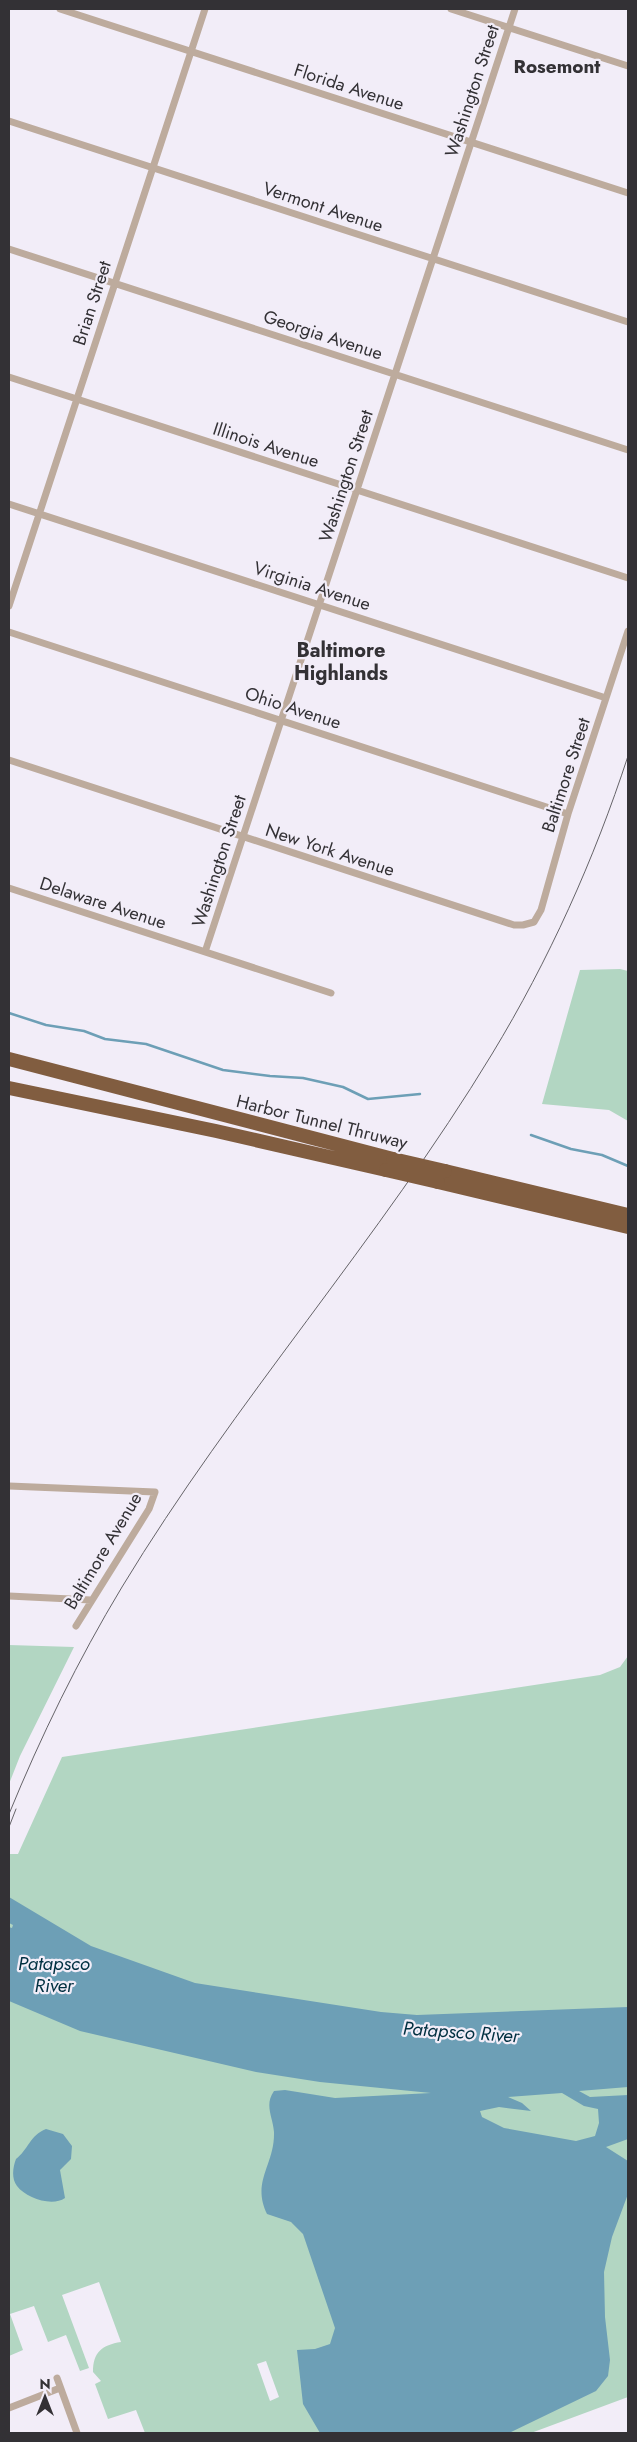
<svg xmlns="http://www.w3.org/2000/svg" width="637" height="2442" viewBox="0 0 637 2442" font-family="Jost,sans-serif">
  <rect width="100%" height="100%" fill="#f2edf8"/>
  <!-- green -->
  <path fill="#b2d6c2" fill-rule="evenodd" d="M620 969 628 971V1121L609 1110 542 1104 580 970Z
    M9 1645 74 1647 20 1756 9 1784Z
    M628 1656V2397L531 2433H145L136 2410 108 2419 95 2384 101 2381 93 2372C93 2352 102 2345 121 2342L99 2282 62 2295 89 2368 80 2371 66 2335 48 2342 34 2306 10 2314 23 2350 9 2356V1854H18L62 1757 600 1675 620 1667ZM266 2361 279 2397 270 2401 257 2364Z"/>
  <!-- water -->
  <path fill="#6d9fb6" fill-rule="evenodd" d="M9 1897 91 1946 195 1983 381 2012 417 2015 628 2007V2087L579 2091 590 2097 628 2095V2139L606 2147 628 2161V2194L612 2237 604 2272 605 2317 610 2360 608 2376 596 2391 509 2433H320L303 2404 297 2350 315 2349 330 2344 335 2328 303 2234 291 2222 267 2214C251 2181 275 2165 274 2132 273 2117 264 2105 274 2091L285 2090 335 2098 431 2093 320 2082 256 2072 80 2031 9 2001V1927L12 1928 13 1925 9 1923ZM562 2093 584 2106 598 2109 599 2123 595 2136 576 2141 504 2128 482 2117 480 2111 499 2107 531 2111 522 2103 508 2097Z
    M46 2129 63 2134 72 2146 71 2159 60 2170 65 2198C52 2207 26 2198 17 2186 11 2178 13 2167 16 2159 28 2150 30 2135 46 2129Z"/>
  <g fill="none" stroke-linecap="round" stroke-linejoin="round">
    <!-- stream -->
    <path stroke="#6d9fb6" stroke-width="2.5" d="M9 1013 46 1025 84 1031 105 1039 146 1044 223 1070 270 1076 303 1078 343 1087 368 1099 420 1094
      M531 1135 571 1149 602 1155 628 1166"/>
    <!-- street -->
    <path stroke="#bdab9d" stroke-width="7" d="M60 9 628 193
      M451 9 628 66
      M9 121 628 322
      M9 249 628 450
      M9 377 628 578
      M9 504 606 698
      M9 606 205 9
      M9 632 568 814
      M9 760 514 925H523L534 922 541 910 568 814 628 631
      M9 888 331 993
      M205 952 515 9
      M9 1486 155 1492 149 1509 76 1626
      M9 1596 91 1600
      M57 2378 77 2433
      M9 2408 60 2388"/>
    <!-- highway -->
    <path stroke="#815d40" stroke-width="14" d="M9 1059 393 1159
      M9 1088 216 1131 386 1170
      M445 1171 628 1215
      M438 1182 628 1227"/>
    <!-- tram -->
    <path stroke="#656368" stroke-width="1" d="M9 1814C41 1736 78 1660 122 1587 234 1402 380 1239 492 1054 549 960 594 860 628 756
      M9 1827 16 1809"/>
    <!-- highway-bridge -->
    <path stroke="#815d40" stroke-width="14" d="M393 1159 445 1171
      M386 1170 438 1182"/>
  </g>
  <g text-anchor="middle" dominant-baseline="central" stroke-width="4.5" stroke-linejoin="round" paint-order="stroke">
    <!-- street labels -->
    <g font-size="18" fill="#333135" stroke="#f2edf8">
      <text transform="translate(349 87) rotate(18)">Florida Avenue</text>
      <text transform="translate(472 91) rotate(-72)">Washington Street</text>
      <text transform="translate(323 207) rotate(18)">Vermont Avenue</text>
      <text transform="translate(92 303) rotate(-72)">Brian Street</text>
      <text transform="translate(323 335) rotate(18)">Georgia Avenue</text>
      <text transform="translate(266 445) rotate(18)">Illinois Avenue</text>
      <text transform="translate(346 476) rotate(-72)">Washington Street</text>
      <text transform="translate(312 586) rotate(18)">Virginia Avenue</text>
      <text transform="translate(293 708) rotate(18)">Ohio Avenue</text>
      <text transform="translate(566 775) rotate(-72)">Baltimore Street</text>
      <text transform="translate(330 850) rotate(18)">New York Avenue</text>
      <text transform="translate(219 861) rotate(-72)">Washington Street</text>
      <text transform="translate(103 903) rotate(18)">Delaware Avenue</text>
      <text transform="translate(322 1122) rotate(14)">Harbor Tunnel Thruway</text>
      <text transform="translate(103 1551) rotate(-59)">Baltimore Avenue</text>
    </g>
    <!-- neighbourhood labels -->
    <g font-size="19" font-weight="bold" fill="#333135" stroke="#f2edf8">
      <text x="557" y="66">Rosemont</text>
    </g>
    <!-- water labels -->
    <g font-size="19" font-style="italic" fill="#002f40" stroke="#f2edf8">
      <text x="54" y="1963">Patapsco<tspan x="54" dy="22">River</tspan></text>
      <text transform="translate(461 2032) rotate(4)">Patapsco River</text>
    </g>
    <!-- quarter labels -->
    <g font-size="20" font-weight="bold" fill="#333135" stroke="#f2edf8">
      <text x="341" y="650">Baltimore<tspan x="341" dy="23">Highlands</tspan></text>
    </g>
  </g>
  <!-- border -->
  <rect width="637" height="2442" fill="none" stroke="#333135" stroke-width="20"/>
  <!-- north arrow -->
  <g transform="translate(45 2397)" stroke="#f2edf8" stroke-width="4" paint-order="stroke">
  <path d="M0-4L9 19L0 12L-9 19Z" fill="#333135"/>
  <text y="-8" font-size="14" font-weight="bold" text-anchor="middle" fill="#333135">N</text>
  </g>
</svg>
